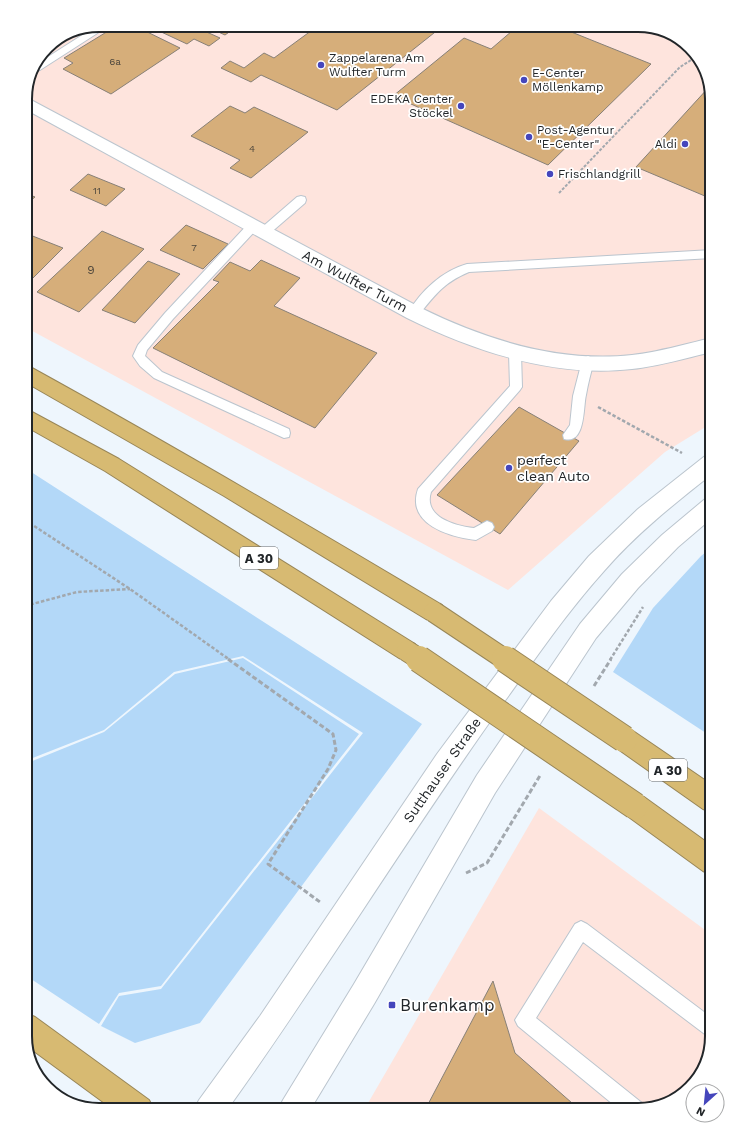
<svg xmlns="http://www.w3.org/2000/svg" width="737" height="1135" viewBox="0 0 737 1135" font-family="'Work Sans',sans-serif">
  <rect width="100%" height="100%" fill="#eef6fd"/>
  <!-- commercial -->
  <path fill="#fee4dd" d="M99 25H643L679 37 704 66 712 99V423L665 452 508 590 25 327V95L47 47 71 31Z
    M539 808 712 935V1036L702 1073 671 1102 638 1110H364Z"/>
  <!-- green -->
  <path fill="#b3d8f8" d="M25 468 422 724 200 1023 135 1043 101 1026 119 996 161 989 363 733 243 656 174 672 104 730 25 761Z
    M712 547V737L613 672 653 608 701 556Z
    M243 658 359 734 161 986 119 993 99 1024 25 975V764L104 732 175 674Z"/>
  <!-- building -->
  <path fill="#d6ae7a" stroke="#878077" d="M118 25H136L135 26 180 48 111 94 63 69 73 63 64 58Z
    M165 25H191L220 38 209 46 194 39 187 44 157 30Z
    M203 25H239L225 35Z
    M319 25H444L337 110 261 75 251 82 221 68 230 61 244 68 264 53 274 58Z
    M519 25H554L651 64 548 165 393 96 464 38 491 49Z
    M709 87 712 99V199L636 167Z
    M230 106 245 113 254 107 308 132 251 178 230 168 240 160 191 136Z
    M88 174 125 189 106 206 70 190Z
    M25 193 35 197 25 205Z
    M186 225 228 244 203 269 160 250Z
    M102 231 144 249 79 312 37 292Z
    M25 233 63 248 30 281 25 279Z
    M261 260 300 278 274 306 377 353 315 428 153 348 219 282 213 280 230 262 250 271Z
    M148 261 180 274 135 323 102 310Z
    M519 407 579 441 500 534 437 495Z
    M493 981 515 1053 580 1110H425Z"/>
  <g fill="none" stroke-linecap="round" stroke-linejoin="round">
    <defs>
      <path id="service" d="M98 25H110L40 70 36 71 40 62Z
        M301 196 305 197 306 200 305 203 268 235H260L258 232 260 229 297 197Z
        M253 222 257 223 258 226 257 229 173 319 147 350 145 356 162 372 289 429 290 433 289 437 284 438 154 378 140 366 133 356 138 345 165 313 249 223Z
        M712 250V258L469 272C443 283 435 295 418 316L414 317 410 316 408 313C421 291 442 271 467 264Z
        M515 349 519 350 521 353 522 387 520 390 431 492C423 517 455 526 474 528L487 521 492 523 494 527 492 531 476 540C449 537 406 524 418 489L510 386 509 353 511 350Z
        M588 356 592 358 594 361C591 372 588 383 586 395 583 406 586 445 564 439L563 435 570 425 573 396 582 361 584 358Z
        M581 921 587 924 712 1018 711 1038 706 1035 583 942 536 1018 642 1103 644 1109 620 1110 518 1026 515 1020 575 924Z"/>
      <path id="minor" d="M25 98 31 100 421 308C486 340 558 363 632 355 659 352 685 344 712 338V352C686 358 659 366 632 369 554 378 476 352 407 318L25 109Z"/>
      <path id="tertiary" d="M712 454V474C674 504 636 534 604 571 567 612 536 658 504 702 408 836 323 976 227 1110H194L199 1100 260 1016 437 754 551 601 589 556 638 509 705 456Z
        M712 496V518L678 547 638 588 596 638 495 793 374 1004 310 1110H278L283 1100 354 984 477 775 580 624 622 574 662 535 705 499Z"/>
      <path id="motorway" d="M25 366 32 368C170 444 306 524 442 605L445 612 442 619 434 622 426 619 224 496 25 382Z
        M25 409 32 412 119 459 415 644 419 651 415 658 407 661 399 658 105 471 25 426Z
        M624 727 633 731 712 785V812L703 809 615 747 612 739 615 731Z
        M635 794 644 797 712 846V875L703 871 626 815 622 806 626 797Z
        M25 1013 35 1017 149 1100 154 1110H114L27 1046 25 1036Z"/>
    </defs>
    <!-- service casing -->
    <use href="#service" stroke="#bbc5ce" stroke-width="2"/>
    <!-- minor casing -->
    <use href="#minor" stroke="#bbc5ce" stroke-width="2"/>
    <!-- tertiary casing -->
    <use href="#tertiary" stroke="#bbc5ce" stroke-width="2"/>
    <!-- motorway casing -->
    <use href="#motorway" stroke="#988658" stroke-width="2"/>
    <!-- path-far2 -->
    <path stroke="#a2a8ae" stroke-width="2" stroke-dasharray="3 1.5" stroke-linecap="butt" d="M559 193 680 67 696 57"/>
    <!-- path-far1 -->
    <path stroke="#a2a8ae" stroke-width="2.5" stroke-dasharray="3.5 2" stroke-linecap="butt" d="M598 407 682 453
      M25 520 130 589 230 660
      M25 606 77 592 130 589
      M610 660 643 607"/>
    <!-- path -->
    <path stroke="#a2a8ae" stroke-width="3" stroke-dasharray="5 2.5" stroke-linecap="butt" d="M228 659 333 734 336 750 328 769 268 864 320 902
      M594 686 611 659
      M466 873 487 863 541 774"/>
    <!-- service -->
    <use href="#service" fill="#fff" fill-rule="evenodd"/>
    <!-- minor -->
    <use href="#minor" fill="#fff" fill-rule="evenodd"/>
    <!-- tertiary -->
    <use href="#tertiary" fill="#fff" fill-rule="evenodd"/>
    <!-- motorway -->
    <use href="#motorway" fill="#d7ba72" fill-rule="evenodd"/>
    <defs>
      <path id="motorway-bridge-far1" d="M434 612 506 660
        M407 651 421 660"/>
      <path id="motorway-bridge" d="M419 659 635 806
        M505 659 624 739"/>
    </defs>
    <!-- motorway-bridge-far1 casing -->
    <use href="#motorway-bridge-far1" stroke="#988658" stroke-width="22" stroke-linecap="butt"/>
    <!-- motorway-bridge casing -->
    <use href="#motorway-bridge" stroke="#988658" stroke-width="28" stroke-linecap="butt"/>
    <!-- motorway-bridge-far1 -->
    <use href="#motorway-bridge-far1" stroke="#d7ba72" stroke-width="20"/>
    <!-- motorway-bridge -->
    <use href="#motorway-bridge" stroke="#d7ba72" stroke-width="26"/>
  </g>
  <!-- markers -->
  <g fill="#4546bc" stroke="#fff" stroke-width="1.5">
    <circle cx="321" cy="65" r="4"/>
    <circle cx="524" cy="80" r="4"/>
    <circle cx="461" cy="106" r="4"/>
    <circle cx="529" cy="137" r="4"/>
    <circle cx="685" cy="144" r="4"/>
    <circle cx="550" cy="174" r="4"/>
    <circle cx="509" cy="468" r="4"/>
    <rect x="388" y="1001" width="8" height="8" rx="2"/>
  </g>
  <g text-anchor="middle" dominant-baseline="central" stroke-width="3.5" stroke-linejoin="round" paint-order="stroke">
    <!-- far-number labels -->
    <g font-size="10" fill="#4f483d">
      <text x="115" y="61">6a</text>
      <text x="252" y="148">4</text>
      <text x="97" y="190">11</text>
      <text x="194" y="247">7</text>
    </g>
    <!-- far-poi labels -->
    <g font-size="12" fill="#222629" stroke="#fff" text-anchor="start">
      <text x="329" y="58">Zappelarena Am<tspan x="329" dy="14">Wulfter Turm</tspan></text>
      <text x="532" y="73">E-Center<tspan x="532" dy="14">Möllenkamp</tspan></text>
      <text x="453" y="99" text-anchor="end">EDEKA Center<tspan x="453" dy="14">Stöckel</tspan></text>
      <text x="537" y="130">Post-Agentur<tspan x="537" dy="14">"E-Center"</tspan></text>
      <text x="677" y="144" text-anchor="end">Aldi</text>
      <text x="558" y="174">Frischlandgrill</text>
    </g>
    <!-- number labels -->
    <g font-size="12" fill="#4f483d">
      <text x="91" y="270">9</text>
    </g>
    <!-- shield labels -->
    <g fill="#fff" stroke="#646769" stroke-width="1">
      <rect x="240" y="547" width="38" height="22" rx="3"/>
      <rect x="649" y="759" width="38" height="22" rx="3"/>
    </g>
    <g font-size="13" font-weight="bold" fill="#222629">
      <text x="259" y="558">A 30</text>
      <text x="668" y="770">A 30</text>
    </g>
    <!-- street labels -->
    <g font-size="14" fill="#222629" stroke="#fff">
      <text transform="translate(355 281) rotate(28)">Am Wulfter Turm</text>
      <text transform="translate(442 770) rotate(-55)">Sutthauser Straße</text>
    </g>
    <!-- poi labels -->
    <g font-size="14" fill="#222629" stroke="#fff" text-anchor="start">
      <text x="517" y="460">perfect<tspan x="517" dy="16">clean Auto</tspan></text>
    </g>
    <!-- near-poi labels -->
    <g font-size="17" fill="#222629" stroke="#fff" text-anchor="start">
      <text x="400" y="1005">Burenkamp</text>
    </g>
  </g>
  <!-- crop -->
  <path d="M0 0H737V1135H0ZM99 32H638A67 67 0 0 1 705 99V1036A67 67 0 0 1 638 1103H99A67 67 0 0 1 32 1036V99A67 67 0 0 1 99 32Z" fill="#fff" fill-rule="evenodd"/>
  <path fill="none" stroke="#222629" stroke-width="2" d="M99 32H638A67 67 0 0 1 705 99V1036A67 67 0 0 1 638 1103H99A67 67 0 0 1 32 1036V99A67 67 0 0 1 99 32Z"/>
  <!-- north arrow -->
  <g transform="translate(705 1103) rotate(207)"><circle r="19" fill="#ffffff" stroke="#a7a8a9"/>
  <path d="M0-3L7 15L0 10L-7 15Z" fill="#4546bc"/>
  <text y="-6" font-size="11" font-weight="bold" text-anchor="middle" fill="#222629">N</text>
  </g>
</svg>
